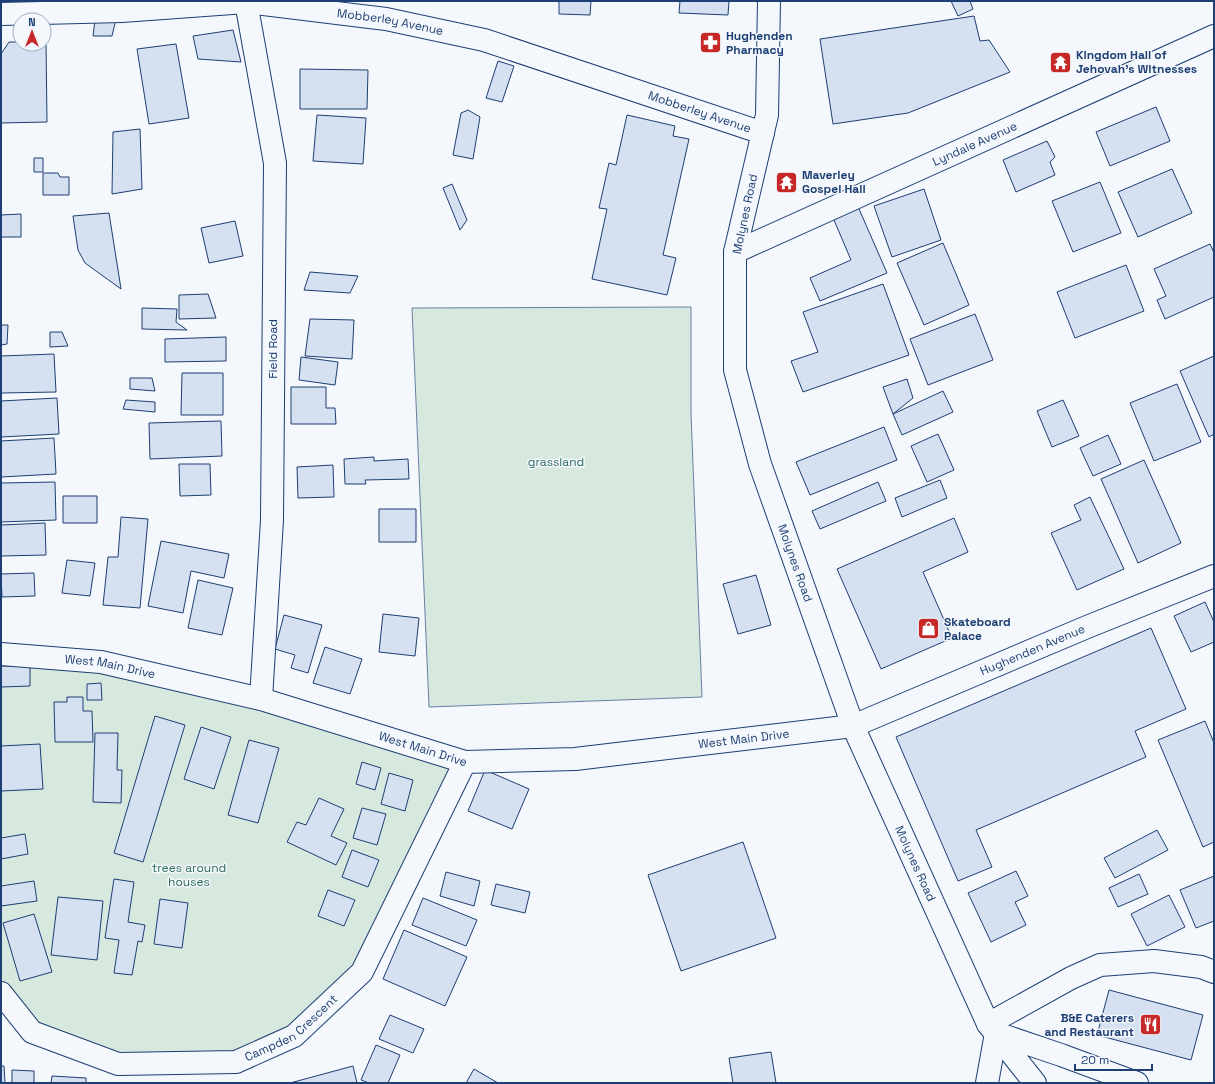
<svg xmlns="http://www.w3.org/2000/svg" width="1215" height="1084" viewBox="0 0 1215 1084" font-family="'Space Grotesk',sans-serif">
  <rect width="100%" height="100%" fill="#f4f7fb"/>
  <!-- green -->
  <path fill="#d7e8df" stroke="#687fa3" d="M691 307V413L702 697 429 707 412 308Z
    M1 658 101 662 465 762 362 972 294 1036 236 1062 118 1064 32 1032 1 993Z"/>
  <!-- building -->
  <path fill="#d5e0f0" stroke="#1d3f73" d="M559 1H591L590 15 559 14Z
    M680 1H729L728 15 679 13Z
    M951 1H970L973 9 958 16Z
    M974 16 980 41 989 40 1010 72 908 113 833 124 820 39Z
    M116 19 112 36H93L95 20Z
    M233 30 241 62 198 59 193 36Z
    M9 42H20V44H44V42H46L47 122 1 123V54Z
    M176 44 189 118 149 124 137 49Z
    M498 61 514 66 502 102 486 98Z
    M300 69 368 70 367 109H300Z
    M1156 107 1170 141 1110 166 1096 132Z
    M468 110 480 117 473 159 453 155 461 113Z
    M317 115 366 118 363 164 313 161Z
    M627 115 675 126 673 136 689 139 663 255 676 258 667 295 592 279 607 209 599 208 609 163 616 165Z
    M140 129 142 189 112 194 113 132Z
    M1047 141 1055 157 1050 162 1055 175 1016 192 1003 160Z
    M34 158H43V172H34Z
    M1172 169 1192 213 1138 237 1118 192Z
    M43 173H58L60 177H69V195H43Z
    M1100 182 1121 233 1073 252 1052 201Z
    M452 184 467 220 460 230 443 188Z
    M924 189 941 240 892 257 874 206Z
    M856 202 887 273 820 301 810 278 851 260 831 213Z
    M109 213 121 289 85 263 78 250 73 216Z
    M21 214V237H1V215Z
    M235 221 243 256 209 263 201 228Z
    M943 243 969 305 924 325 897 263Z
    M1210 244 1214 253V297L1165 319 1157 300 1166 296 1154 269Z
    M1126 265 1144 311 1075 338 1057 292Z
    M310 272 358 276 350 293 304 290Z
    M883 284 909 355 803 392 791 361 818 352 803 312Z
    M208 294 216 318 179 319V295Z
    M142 308 177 309 176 322 187 330 142 329Z
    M975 314 993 360 928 385 910 339Z
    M310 319 354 320 352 359 305 356Z
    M1 325H8L7 344 1 345Z
    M50 332H62L68 346 50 347Z
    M226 337V361L165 362V339Z
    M54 354 56 392 1 393V356Z
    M1214 356V434L1209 437 1180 371Z
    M301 357 338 362 335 385 299 380Z
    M182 373H223V415H181Z
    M130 378H152L155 391 130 389Z
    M907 379 913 398 893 414 883 387Z
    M1177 384 1201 442 1154 461 1130 403Z
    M291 387H326V408H335L336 424H291Z
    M943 391 953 412 902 435 893 414Z
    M57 398 59 434 1 437V401Z
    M126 400 155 402V412L123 409Z
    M1063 400 1079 436 1052 447 1037 411Z
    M221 421 222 456 150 459 149 423Z
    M884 427 897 460 810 495 796 462Z
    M938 434 954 470 927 482 911 446Z
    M1108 435 1121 464 1093 476 1080 448Z
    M54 438 56 474 1 477V441Z
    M374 457V461L408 459 409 479 365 480 366 484H345L344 459Z
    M1144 460 1181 543 1138 563 1101 479Z
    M179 464H210L211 495 180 496Z
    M333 465 334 497 298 498 297 467Z
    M940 480 947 498 902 517 895 498Z
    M55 482 56 520 1 522V483Z
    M878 482 886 501 820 529 812 511Z
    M63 496H97V523H63Z
    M1090 497 1124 569 1077 590 1051 533 1081 520 1074 505Z
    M379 509H416V542H379Z
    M121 517 148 519 140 608 103 605 108 557H118Z
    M954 518 968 552 923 572 952 638 881 669 837 569Z
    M45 523 46 555 1 556V525Z
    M161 541 229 554 224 578 191 571 183 613 148 606Z
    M67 560 95 563 90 596 62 593Z
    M34 573 35 596 2 597 1 574Z
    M756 575 771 625 738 634 723 584Z
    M198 580 233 588 222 635 188 628Z
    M1205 602 1214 622V642L1191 652 1174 616Z
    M383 614 419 618 415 656 379 652Z
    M284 615 322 625 308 673 291 668 295 655 275 649Z
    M1151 628 1186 709 1135 731 1146 757 976 830 992 867 958 881 896 737Z
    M325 647 362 659 350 694 313 683Z
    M1 661H2V666H30V686L1 687Z
    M101 683 102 700H87V684Z
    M67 697H83V711H92L93 742H55L54 702H67Z
    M155 716 185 725 143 862 114 853Z
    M1205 721 1214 743V842L1203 847 1158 740Z
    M201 727 231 737 214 789 184 779Z
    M95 733H118L117 770H122L121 803 93 802Z
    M249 740 279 748 258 823 228 815Z
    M40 744 43 789 1 791V746Z
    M362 762 381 768 375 790 356 784Z
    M485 770 529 789 512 829 468 811Z
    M389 773 413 780 405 811 381 804Z
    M319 798 344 809 331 836 347 843 336 865 287 842 297 822 306 825Z
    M362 808 386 814 377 845 353 838Z
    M1157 830 1168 850 1115 878 1104 858Z
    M25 834 28 854 1 859V838Z
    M743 842 776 938 681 971 648 875Z
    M352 850 379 860 368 887 342 877Z
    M1016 871 1028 896 1015 902 1026 925 991 942 968 893Z
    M446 872 480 881 474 906 440 896Z
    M1139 874 1148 894 1118 907 1109 888Z
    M1214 876V921L1196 928 1180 890Z
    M114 879 134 882 128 922 145 925 142 942 138 941 132 975 114 973 119 940 105 938Z
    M34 881 37 901 1 906V886Z
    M496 884 530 892 525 913 491 905Z
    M328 890 355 900 344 926 318 916Z
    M1169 895 1185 927 1147 946 1131 914Z
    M58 897 103 901 97 960 51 955Z
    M423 898 477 920 466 946 412 925Z
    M160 899 188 903 182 948 154 944Z
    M34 914 52 972 20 981 3 923Z
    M404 930 467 957 445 1006 383 979Z
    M1109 990 1203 1015 1191 1060 1097 1035Z
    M390 1015 424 1029 413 1053 379 1039Z
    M376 1045 400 1055 388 1083H369L361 1080Z
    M771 1052 776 1083H733L729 1058Z
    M1 1066H4L5 1083H1Z
    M353 1066 357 1083H290Z
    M474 1069 498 1083H466Z
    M12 1070 34 1071V1083H12Z
    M52 1076 86 1078V1083H51Z"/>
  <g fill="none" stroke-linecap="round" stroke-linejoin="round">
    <defs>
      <g id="minor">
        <path d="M246 2 275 163 272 520 261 699"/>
        <path id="s1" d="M1 14 122 11 246 2 386 19 484 40 763 133"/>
        <path id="s2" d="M735 252 1214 36"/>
        <path id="s3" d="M1 654 101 662 261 699 465 762 575 759 853 726 1087 627 1214 576"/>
        <path id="s4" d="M1 993 32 1032 118 1064 236 1062 294 1036 362 972 465 762"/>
        <path d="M988 1024 1071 978 1100 965 1154 961 1201 967 1214 972"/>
      </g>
      <g id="major">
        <path id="s5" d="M769 1 767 115 735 252V370L760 464 853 726 988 1024 1035 1083"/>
      </g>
      <path id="highway" d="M987 1083 996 1033 1061 1055 1137 1083"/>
    </defs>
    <!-- minor casing -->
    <use href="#minor" stroke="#1d3f73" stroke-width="24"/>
    <!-- major casing -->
    <use href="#major" stroke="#1d3f73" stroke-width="24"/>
    <!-- highway casing -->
    <use href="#highway" stroke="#1d3f73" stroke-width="24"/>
    <!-- minor -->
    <use href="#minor" stroke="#f4f7fb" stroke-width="22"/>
    <!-- major -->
    <use href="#major" stroke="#f4f7fb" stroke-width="22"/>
    <!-- highway -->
    <use href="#highway" stroke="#f4f7fb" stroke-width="22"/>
  </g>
  <!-- icons -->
  <defs>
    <symbol id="pharmacy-square" viewBox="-11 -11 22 22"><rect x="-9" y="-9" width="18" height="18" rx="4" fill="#c62828" stroke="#f4f7fb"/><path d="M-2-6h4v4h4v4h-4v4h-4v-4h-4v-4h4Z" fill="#fff"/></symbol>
    <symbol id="temple-square" viewBox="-11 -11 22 22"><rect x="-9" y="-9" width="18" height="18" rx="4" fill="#c62828" stroke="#f4f7fb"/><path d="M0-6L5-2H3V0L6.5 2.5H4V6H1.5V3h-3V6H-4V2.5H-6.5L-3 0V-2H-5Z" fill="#fff"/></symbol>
    <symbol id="shop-square" viewBox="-11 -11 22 22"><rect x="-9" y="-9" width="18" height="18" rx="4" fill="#c62828" stroke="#f4f7fb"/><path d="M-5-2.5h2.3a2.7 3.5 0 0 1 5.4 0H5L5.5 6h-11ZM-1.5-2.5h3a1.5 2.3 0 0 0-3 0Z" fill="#fff"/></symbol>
    <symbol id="restaurant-square" viewBox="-11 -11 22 22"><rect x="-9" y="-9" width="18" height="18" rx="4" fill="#c62828" stroke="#f4f7fb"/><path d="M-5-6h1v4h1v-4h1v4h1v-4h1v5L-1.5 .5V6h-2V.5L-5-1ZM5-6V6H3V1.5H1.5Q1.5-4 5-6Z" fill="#fff"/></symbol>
  </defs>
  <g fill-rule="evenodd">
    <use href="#pharmacy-square" x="698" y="30" width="25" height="25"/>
    <use href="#temple-square" x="1048" y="50" width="25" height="25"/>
    <use href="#temple-square" x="774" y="170" width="25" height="25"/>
    <use href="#shop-square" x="916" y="616" width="25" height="25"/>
    <use href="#restaurant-square" x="1138" y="1012" width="25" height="25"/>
  </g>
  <g text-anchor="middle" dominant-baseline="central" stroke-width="3" stroke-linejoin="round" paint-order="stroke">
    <!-- street labels -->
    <g font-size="12" fill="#1d3f73" stroke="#f4f7fb">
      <text stroke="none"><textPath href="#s1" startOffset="391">Mobberley Avenue</textPath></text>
      <text stroke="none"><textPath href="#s1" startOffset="714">Mobberley Avenue</textPath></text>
      <text stroke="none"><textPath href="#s2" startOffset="263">Lyndale Avenue</textPath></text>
      <text transform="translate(745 214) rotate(-78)">Molynes Road</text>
      <text transform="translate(273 349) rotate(-90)">Field Road</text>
      <text stroke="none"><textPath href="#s5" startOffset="575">Molynes Road</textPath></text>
      <text stroke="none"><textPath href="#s3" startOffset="1063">Hughenden Avenue</textPath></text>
      <text stroke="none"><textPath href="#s3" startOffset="110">West Main Drive</textPath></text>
      <text stroke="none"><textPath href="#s3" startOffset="758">West Main Drive</textPath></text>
      <text stroke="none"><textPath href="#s3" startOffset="434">West Main Drive</textPath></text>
      <text stroke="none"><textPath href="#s5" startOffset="899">Molynes Road</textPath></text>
      <text stroke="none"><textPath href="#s4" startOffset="325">Campden Crescent</textPath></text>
    </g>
    <!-- poi labels -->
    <g font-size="12" font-weight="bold" fill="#1d3f73" stroke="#f4f7fb" text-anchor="start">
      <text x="726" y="36">Hughenden<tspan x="726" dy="14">Pharmacy</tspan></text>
      <text x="1076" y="55">Kingdom Hall of<tspan x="1076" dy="14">Jehovah's Witnesses</tspan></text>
      <text x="802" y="175">Maverley<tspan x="802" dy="14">Gospel Hall</tspan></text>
      <text x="944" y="622">Skateboard<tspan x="944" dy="14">Palace</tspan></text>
      <text x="1134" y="1018" text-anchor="end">B&amp;E Caterers<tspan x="1134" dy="14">and Restaurant</tspan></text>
    </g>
    <!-- park labels -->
    <g font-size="12" fill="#2c6c60" stroke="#f4f7fb">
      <text x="556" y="462">grassland</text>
      <text x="189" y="868">trees around<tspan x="189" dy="14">houses</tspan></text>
    </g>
  </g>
  <!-- border -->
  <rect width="1215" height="1084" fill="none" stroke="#1d3f73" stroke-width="4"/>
  <!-- north arrow -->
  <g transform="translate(32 32)"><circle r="19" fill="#f4f7fb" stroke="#9eadc5"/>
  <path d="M0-3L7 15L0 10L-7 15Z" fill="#c62828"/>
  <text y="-6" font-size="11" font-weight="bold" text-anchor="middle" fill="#1d3f73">N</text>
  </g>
  <!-- scale -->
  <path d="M1075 1064v6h77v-6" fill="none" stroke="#1d3f73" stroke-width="2"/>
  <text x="1081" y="1064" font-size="12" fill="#1d3f73" stroke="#f4f7fb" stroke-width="3" paint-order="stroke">20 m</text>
</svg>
